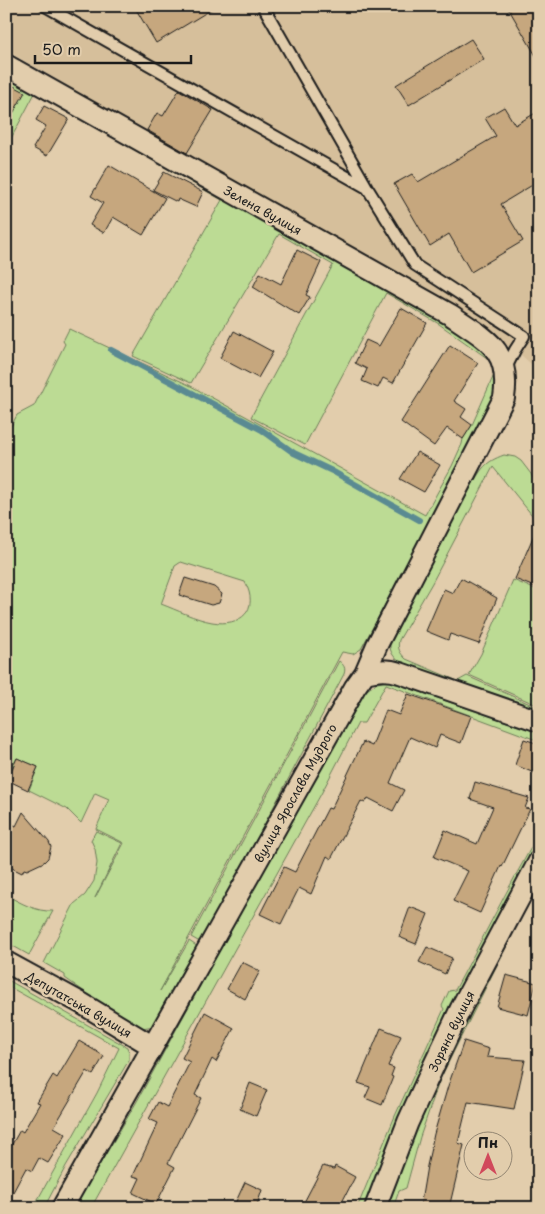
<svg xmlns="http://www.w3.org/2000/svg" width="545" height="1214" viewBox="0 0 545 1214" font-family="'Playpen Sans',sans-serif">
  <rect width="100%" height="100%" fill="#e2cdac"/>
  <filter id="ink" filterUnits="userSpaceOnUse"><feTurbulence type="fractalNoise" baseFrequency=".02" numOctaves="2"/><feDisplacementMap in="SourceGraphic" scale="10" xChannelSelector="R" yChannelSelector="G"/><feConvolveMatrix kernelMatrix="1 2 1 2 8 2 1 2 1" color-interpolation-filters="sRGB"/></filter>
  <g filter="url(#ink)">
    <!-- built -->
    <path fill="#d6bf9b" d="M6 6H539V371L521 355 447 302 186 155 6 50Z"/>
    <!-- green -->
    <path fill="#bcdb94" stroke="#6c7c58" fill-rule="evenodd" d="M6 73 459 325 489 356 487 358 439 324 386 293 305 445 251 417 333 265 279 234 191 383 133 356 222 200 35 93 6 148Z
      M69 329 189 385 425 515 452 466 462 444 463 439 472 425 497 368 498 389 436 511 361 649 353 654 342 652 160 991 189 941 198 947 154 1026 142 1028 133 1026 65 978V975L44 963 74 904 85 895 94 881 97 863 95 849 91 840 96 831 122 843 95 898 124 843 96 829 109 799 95 793 81 823 67 809 29 790 38 767 17 758 6 779V436L17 415 34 406 65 344 63 341ZM181 562 245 582C260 610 241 627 212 622 195 619 177 610 161 604L175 566Z
      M504 455 515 457 521 461 531 474 539 492V520H536L493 467 432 583 399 640C397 649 400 653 406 659L458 681 467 676 539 708V713L502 703 400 662C392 656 389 650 390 641L472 485C482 468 485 462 504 455Z
      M513 580 539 591V706L469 675 481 654Z
      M339 661C344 665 346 668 344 674L203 940 198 941 191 937Z
      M388 681 539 733V741L386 684 364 723H358L321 794 91 1208H74L136 1103 246 902 364 692 377 683Z
      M539 834V845L505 902 479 957 365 1208H357L395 1116 444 1009 442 1006 449 991 455 990C483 938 509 885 539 834Z
      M539 872V885L518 923 440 1079 420 1137 406 1188 399 1191 393 1208H383L420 1111Z
      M6 895C21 903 36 912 53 911L29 955 6 942Z
      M6 979 127 1047 129 1052V1060L66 1166 44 1208H33L97 1093 119 1048 6 985Z"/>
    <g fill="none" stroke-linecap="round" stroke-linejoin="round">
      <!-- stream -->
      <path stroke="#5a8a92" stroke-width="6" d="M111 350 262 430 294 453 332 471 419 520"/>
    </g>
    <!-- building -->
    <path fill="#c6a77e" stroke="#1c1c1c" d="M134 6H217L156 43Z
      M507 6H539V61Z
      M471 39 484 59 409 105 396 85Z
      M6 82 25 92 6 126Z
      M179 90 213 110 187 153 147 130 157 113 163 116Z
      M44 106 69 119 47 156 33 148 46 126 36 120Z
      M504 107 515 125 539 111V181L501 204 523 241 471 272 449 234 430 246 394 184 412 174 418 182 496 136 485 118Z
      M109 165 165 198 143 235 113 217 104 233 90 225 103 203 91 196Z
      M164 172 203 192 196 207 178 199 177 202 153 190Z
      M297 250 321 262 306 295 310 297 299 315 253 287 260 273 281 284Z
      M401 308 427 323 393 383 383 378 378 388 362 381 367 369 355 363 366 340 379 346Z
      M234 331 273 352 258 378 220 358Z
      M450 345 478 363 454 401 466 409 461 417 472 425 463 439 447 428 434 446 401 422Z
      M417 452 440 465 424 492 400 479Z
      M539 523V589L515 579Z
      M185 578 214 587 222 594 219 603 211 605 179 595Z
      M461 578 497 598 479 644 450 634 448 640 426 631 444 589 453 593Z
      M408 694 471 716 461 743 440 735 435 748 410 737 390 783 404 790 393 811 368 798 365 803 361 801 331 859 327 856 311 894 299 888 281 924 260 914 284 867 295 872 328 808 331 809 363 742 372 746 386 710 399 715Z
      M524 739 539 744V775L515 765Z
      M17 758 38 767 28 790 7 780Z
      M475 782 529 798 525 808 530 809 502 867 501 866 480 913 453 901 468 871 434 857 445 830 477 844 493 807 470 799Z
      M23 812 49 842 51 847 48 858 44 862 27 870 24 869 22 873 6 865V821L16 826Z
      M410 907 428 914 416 944 399 937Z
      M427 947 452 958 445 974 419 962Z
      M242 962 260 971 245 999 227 989Z
      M506 975 536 983 528 1015 497 1007Z
      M205 1012 234 1028 216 1062 212 1059 195 1095 201 1098 168 1163 175 1167 156 1204 133 1193 140 1178 133 1176 158 1123 149 1119 158 1102 167 1107 190 1062 182 1058Z
      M381 1028 401 1036 388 1066 394 1068 391 1076 393 1077 382 1105 365 1098 370 1087 358 1083Z
      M79 1041 104 1056 93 1075 87 1071 54 1127 66 1134 48 1163 39 1158 32 1171 26 1168 6 1205V1155L20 1130 23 1132 40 1103 37 1102 53 1075 57 1078Z
      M464 1041 489 1049 487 1057 525 1060 514 1109 468 1102 458 1143 464 1145 449 1208H420L427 1166 434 1134 448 1086Z
      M250 1083 267 1090 256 1116 240 1109Z
      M323 1166 334 1169 335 1166 355 1177 339 1208H301Z
      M245 1182 262 1190 256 1208H233Z"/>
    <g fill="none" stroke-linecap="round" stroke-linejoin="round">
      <defs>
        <path id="service" d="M45 6 367 188
          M263 6 368 189 415 265 524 336 515 350 505 370"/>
        <path id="minor" d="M6 65 451 315C487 340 511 349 504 398L377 645 365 673 355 687 62 1208
          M365 673C378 670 387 669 400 673L539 721
          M6 962 81 1003 152 1046
          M375 1208 408 1122 434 1065 461 1008 539 861"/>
      </defs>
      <!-- service casing -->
      <use href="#service" stroke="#1c1c1c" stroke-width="14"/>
      <!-- minor casing -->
      <use href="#minor" stroke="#1c1c1c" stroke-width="24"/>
      <!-- service -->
      <use href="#service" stroke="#e2cdac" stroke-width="10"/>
      <!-- minor -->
      <use href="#minor" stroke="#e2cdac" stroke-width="20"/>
    </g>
  </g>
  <g text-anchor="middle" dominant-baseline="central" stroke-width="5" stroke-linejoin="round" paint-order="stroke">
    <!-- street labels -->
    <g font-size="12" fill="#1c1c1c" stroke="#e2cdac">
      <text transform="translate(263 210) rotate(29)">Зелена вулиця</text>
      <text transform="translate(295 793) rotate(-61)">вулиця Ярослава Мудрого</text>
      <text transform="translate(79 1004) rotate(30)">Депутатська вулиця</text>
      <text transform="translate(451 1031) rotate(-64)">Зоряна вулиця</text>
    </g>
  </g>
  <!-- margin -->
  <rect width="545" height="1214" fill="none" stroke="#e2cdac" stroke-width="25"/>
  <rect x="12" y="12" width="520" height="1189" fill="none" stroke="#1c1c1c" stroke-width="2" filter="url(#ink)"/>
  <!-- north arrow -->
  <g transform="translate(488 1156)"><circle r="24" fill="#e2cdac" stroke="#938672"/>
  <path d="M0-4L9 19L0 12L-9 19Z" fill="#d1495b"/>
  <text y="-8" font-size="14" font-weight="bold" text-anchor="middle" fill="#1c1c1c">Пн</text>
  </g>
  <!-- scale -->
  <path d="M35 55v8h156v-8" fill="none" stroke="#1c1c1c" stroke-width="2.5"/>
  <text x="42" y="55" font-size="15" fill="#1c1c1c" stroke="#e2cdac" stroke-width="4" paint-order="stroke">50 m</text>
</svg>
